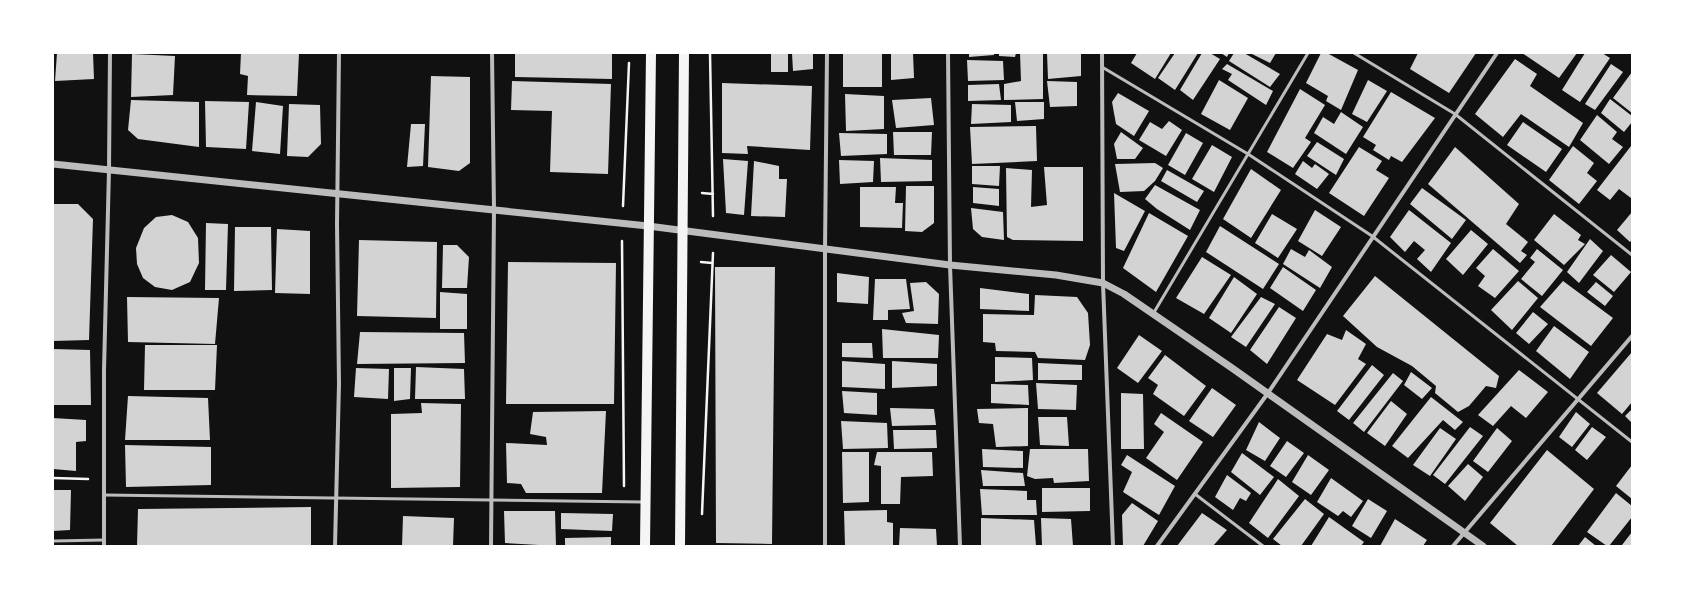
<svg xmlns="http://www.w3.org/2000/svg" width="1685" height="599" viewBox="0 0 1685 599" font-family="'Libre Baskerville',serif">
  <rect width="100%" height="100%" fill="#111"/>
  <!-- building -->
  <path fill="#d3d3d3" d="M57 53H93L94 79 55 81Z
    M241 53H299L297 96 247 95 248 76 240 74Z
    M515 53H612V79L515 77Z
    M771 53H788V72H771Z
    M792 53H813V69L793 71Z
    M843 53H882V87H843Z
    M891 53H913L914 78 891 80Z
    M969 53H994V55L969 57Z
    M999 53H1016L1015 57 999 56Z
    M1020 53H1043V99L1004 100V84L1021 81Z
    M1047 53H1081V76L1048 79Z
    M1137 53H1171L1155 79 1131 63Z
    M1175 53H1198L1175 90 1158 78Z
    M1202 53H1210L1220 59 1193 100 1180 90Z
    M1221 53H1229L1227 57Z
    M1234 53H1244L1280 74 1270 87 1229 61Z
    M1250 53H1276L1270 63Z
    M1321 53H1327L1358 70 1341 110 1326 101 1328 96 1306 83Z
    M1418 53H1476L1449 93 1410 69Z
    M1522 53H1577L1559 78Z
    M1585 53H1602L1610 58 1580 102 1562 90Z
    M132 54 175 56 173 95 131 97Z
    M1515 59 1537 74 1530 86 1583 123 1569 147 1521 114 1503 137 1475 114Z
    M967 60 1003 61 1004 80 968 81Z
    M1227 64 1273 91 1266 105 1228 80 1232 74 1222 69Z
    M1611 64 1623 72 1595 110 1585 104Z
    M1632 72V113L1613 98Z
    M431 76 470 77V163L459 171 428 167Z
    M1219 80 1248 98 1230 130 1201 114Z
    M1368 80 1387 91 1367 122 1352 114Z
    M512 81 611 84 608 174 550 172 552 111 511 110Z
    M1047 81 1077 82V106L1050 107Z
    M722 83 812 86 810 150 747 146 748 154 722 153Z
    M999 84 1001 100 968 101V85Z
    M1300 89 1325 105 1305 138 1311 142 1293 168 1267 152Z
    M1391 92 1435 118 1402 162 1391 156 1389 160 1373 150 1376 145 1363 137Z
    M1118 93 1149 111 1134 136 1116 124 1112 102Z
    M845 94 884 96V129L846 131Z
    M931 98 934 125 896 128 892 100Z
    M1610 99 1632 116V122L1624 132 1601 113Z
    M131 100 199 102V147L138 139 128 130Z
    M205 101 249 102 246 149 206 147Z
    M256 102 283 106 280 154 252 151Z
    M1015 102H1044V119L1017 121Z
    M289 104 320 105 321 144 308 157 287 156Z
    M972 104 1011 105V122L971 124Z
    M1341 112 1363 127 1346 154 1314 133 1323 117 1334 124Z
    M1597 115 1617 132 1612 139 1623 147 1609 164 1580 140Z
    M1169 121 1182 130 1166 156 1139 140 1150 122 1162 129Z
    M1523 122 1562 149 1546 172 1507 145Z
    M411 124H425L423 166 407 167Z
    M1036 126 1037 161 972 164 970 127Z
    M893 132H932L931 155H894Z
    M1121 132 1143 148 1135 159H1117L1114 144Z
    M839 133 887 134V154L841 156Z
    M1186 133 1203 143 1185 175 1168 165Z
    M1317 142 1344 159 1336 175 1307 156Z
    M1212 145 1232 157 1214 192 1192 179Z
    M1573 146 1594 163 1587 173 1597 181 1579 204 1549 180Z
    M1631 146 1632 196 1631 198 1619 189 1610 200 1597 190Z
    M1359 147 1382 161 1376 170 1389 178 1364 216 1329 193Z
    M1455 147 1519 204 1506 224 1528 242 1521 251 1527 255 1520 263 1428 184Z
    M880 158 932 160V181L881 182Z
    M723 159 748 161 744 215 726 213Z
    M839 160 874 161 873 182 840 184Z
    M754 161 779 166V179H787L785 217 751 216Z
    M1303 161 1312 168 1315 164 1329 174 1317 189 1295 174Z
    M1155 163 1163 168 1155 181 1144 191 1120 192 1115 164Z
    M972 166H1000L999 186 972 184Z
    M1044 167H1083V241L1013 240 1007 237 1006 168 1032 170 1031 207 1047 205Z
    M1251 169 1281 190 1251 238 1223 219Z
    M1167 170 1204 191 1197 202 1161 181Z
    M1155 185 1200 210 1190 230 1157 209 1145 199Z
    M906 186H934V223L922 232 905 231Z
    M860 187H896L895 203H903L902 228 860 227Z
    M973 187 999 189V206L973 203Z
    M1422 188 1466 220 1452 239 1410 204Z
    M1114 193 1145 211 1124 251 1116 248Z
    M53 204H78L93 219 89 340 53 341Z
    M971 208 1003 212 1004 240 982 237 973 229Z
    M1315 210 1341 227 1322 256 1298 241Z
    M1409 210 1451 243 1431 272 1417 259 1425 250 1414 241 1405 252 1390 237Z
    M1632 212V240L1630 242 1617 230Z
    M1149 213 1188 236 1156 292 1123 268Z
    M1272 214 1297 229 1278 258 1255 243Z
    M1554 214 1581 235 1578 240 1585 244 1564 265 1534 240Z
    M172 215 188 222 198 238 199 263 190 282 172 290 155 287 143 278 137 264 136 248 144 228 156 217Z
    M206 223 228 224 226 290H205Z
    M1220 226 1279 264 1263 289 1206 252Z
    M235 227H271L272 290 234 291Z
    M277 229 310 231V294L275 293Z
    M1471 230 1488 244 1463 275 1446 259Z
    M1590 239 1603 251 1579 283 1567 272Z
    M359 240 437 242 436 318 357 316Z
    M443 245H457L469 257 467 288H442Z
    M1291 249 1305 257 1309 250 1332 267 1320 288 1283 264Z
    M1493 249 1519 271 1495 298 1478 286 1485 276 1476 268Z
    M1537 249 1563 270 1542 296 1521 279 1535 262 1530 258Z
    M1611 255 1631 272 1614 292 1593 275Z
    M1202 257 1231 275 1204 314 1176 298Z
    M508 262 616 263 614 404H506Z
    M715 267H775L772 544 716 543Z
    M1283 267 1316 290 1303 311 1270 288Z
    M837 273 869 277 868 304 837 302Z
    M1375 276 1499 376 1496 388 1486 386 1469 406 1458 412 1435 393 1436 386 1412 366 1377 347 1343 316Z
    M1234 277 1257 294 1231 333 1209 318Z
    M875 279H906L910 309 888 310V320H873Z
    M1518 281 1538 298 1512 330 1491 310Z
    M1563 281 1613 318 1591 346 1540 307Z
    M926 282 939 294 938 324 906 323 902 313 914 311 910 283Z
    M1596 282 1613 296 1605 306 1587 292Z
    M980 288 1029 294V311L980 309Z
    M440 292 467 294V329H440Z
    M1035 295 1077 297 1088 313 1090 345 1085 360 1038 358 1035 352 996 351 995 343 983 342V314L1034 315Z
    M127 297 219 298 215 344 128 342Z
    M1261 297 1275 304 1246 347 1231 337Z
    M1279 307 1296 318 1267 364 1250 350Z
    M1533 312 1548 324 1529 344 1516 333Z
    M1554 326 1589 352 1570 379 1536 351Z
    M882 329 939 335 938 358H883Z
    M1346 330 1366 344 1358 359 1366 364 1335 405 1297 380 1327 334 1342 340Z
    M360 332 464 333 465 363 357 364Z
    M1139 335 1162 351 1138 383 1117 368Z
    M842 343H872L873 358 842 357Z
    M145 345H217L215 390H144Z
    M53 349 90 350 91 405H53Z
    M1632 352V402L1622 414 1597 393Z
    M1165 355 1206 386 1184 416 1153 394 1158 385 1148 378Z
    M995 357 1032 358 1033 380 995 382Z
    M842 361 885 364V389L842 387Z
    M892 361 937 364V386L892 388Z
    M1038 363 1082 365V380H1038Z
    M1372 365 1384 375 1349 420 1337 411Z
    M416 367 464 369 465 399H415Z
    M356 368 389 369 388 399 354 397Z
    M394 368H411L410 399 394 401Z
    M1519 370 1548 392 1526 418 1511 406 1493 426 1478 415Z
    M1411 372 1432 388 1422 399 1404 385Z
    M1393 373 1403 381 1364 432 1353 423Z
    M1036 383 1077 385 1076 410 1038 409Z
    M991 384 1028 385 1029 405 991 403Z
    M1212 388 1236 405 1213 437 1189 421Z
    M842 391 877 393V415L844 413Z
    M1121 393 1143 394 1144 449H1121Z
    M128 396 208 398 210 440H125Z
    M1431 397 1463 422 1455 430 1443 420 1408 458 1392 446Z
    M1391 401 1407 414 1385 446 1367 433Z
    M421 403 461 404 460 487 391 488V414L422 413Z
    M890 408 934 409 936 425 892 426Z
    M1028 408V446L996 447 993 424 979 423 977 409Z
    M1632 409V423L1625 416Z
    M606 411 602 493H526L521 484 507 483 506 443 547 445 546 437 530 434 533 412Z
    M1576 412 1590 424 1572 447 1559 437Z
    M1161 413 1203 442 1177 480 1146 458 1164 432 1154 424Z
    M1038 417H1067L1069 446 1040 445Z
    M53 418 86 420V441L76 442V471L53 469Z
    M841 421 887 423 888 448 843 449Z
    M1259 422 1280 438 1265 461 1246 450Z
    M1470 427 1483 436 1445 484 1433 475Z
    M1592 427 1606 437 1587 460 1575 450Z
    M1440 428 1456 439 1430 476 1413 465Z
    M1497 428 1512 441 1488 472 1473 461Z
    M893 430H936L937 448 894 449Z
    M1287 441 1304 453 1286 477 1270 466Z
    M125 445 211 447V485L126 487Z
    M982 449 1023 451V468L983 467Z
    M1030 449H1088L1089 481 1054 483 1053 478 1035 479 1027 476Z
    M1547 450 1594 489 1551 546H1518L1490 523Z
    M842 452H869V502L843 503Z
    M877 452H932L933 476 901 477 900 504H881V466L874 465Z
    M1242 453 1274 477 1260 495 1231 472Z
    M1127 455 1175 486 1159 515 1123 492 1132 472 1121 465Z
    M1308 455 1329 470 1311 495 1292 482Z
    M1468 464 1483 477 1465 501 1448 486Z
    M1632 465V499L1616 486Z
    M981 470 1023 473 1025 486H983Z
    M1227 475 1251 493 1246 501 1240 498 1233 510 1215 497Z
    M1331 478 1363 501 1351 517 1343 511 1338 516 1317 502Z
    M1278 479 1299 496 1268 538 1249 523Z
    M1042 488H1090V511L1042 512Z
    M980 489 1027 491V500H1036L1037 515H982Z
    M53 490H71L70 530 53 531Z
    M1616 493 1632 506V517L1609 546H1607L1587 532Z
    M1305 499 1324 514 1301 546H1282L1273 539Z
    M1368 499 1387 511 1371 538 1352 526Z
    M1132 503 1158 521 1143 546H1123L1122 515Z
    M311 507V546H137L138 509Z
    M887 510V522L893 523V546H845L844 511Z
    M504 511H555L556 546 505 543Z
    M561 513 613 514 612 531 561 529Z
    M1202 513 1227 530 1213 546H1177Z
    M403 516 454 518 453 546H402Z
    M1329 517 1364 542 1361 546H1311Z
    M981 518 1034 520 1036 546H981Z
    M1041 518 1071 519 1073 546H1042Z
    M1395 519 1427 540 1423 546H1380Z
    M900 528 936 529 937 546H899Z
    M1632 532V546L1622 545Z
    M611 537V546H565V538Z
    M1585 537 1596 546H1578Z"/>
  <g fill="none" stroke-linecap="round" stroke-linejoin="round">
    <!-- path -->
    <path stroke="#f5f5f5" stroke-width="2.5" d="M710 53 713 216
      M702 193 713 194
      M623 206 629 63
      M622 241 624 486
      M701 262 712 263
      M53 478 88 479
      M702 514 713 253"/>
    <!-- service -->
    <path stroke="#bcbcbc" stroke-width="3" d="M1354 53 1455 114 1632 255
      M1102 67 1248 154 1372 236 1632 442
      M1153 314 1308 53
      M1195 494 1263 546
      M104 495 643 502
      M53 541 104 540"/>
    <!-- minor -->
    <path stroke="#bcbcbc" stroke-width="4" d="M948 53 950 265 960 546
      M1102 53 1103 283 1113 546
      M104 546V370L109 170 110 53
      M335 546 339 384 337 224 339 53
      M491 546 494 210 492 53
      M825 546V250L827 53
      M1157 546 1268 393 1497 53
      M1453 546 1632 336"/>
    <!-- tertiary -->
    <path stroke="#bcbcbc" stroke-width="7" d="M53 164 648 226 950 265 1056 275 1103 283 1124 294 1232 368 1483 546"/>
    <!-- primary -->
    <path stroke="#f5f5f5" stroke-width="10" d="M645 546 651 53
      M680 546 684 53"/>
  </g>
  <!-- border -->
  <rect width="1685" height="599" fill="none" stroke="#ffffff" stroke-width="108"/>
</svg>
